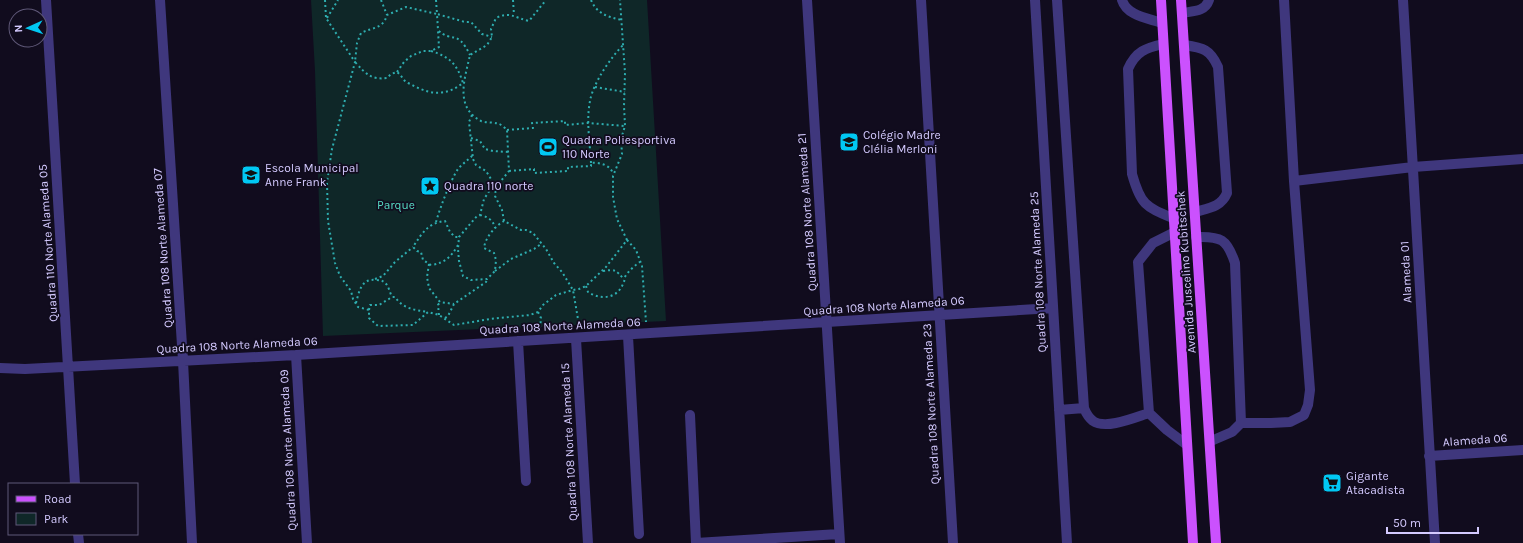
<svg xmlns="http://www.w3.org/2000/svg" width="1523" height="543" viewBox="0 0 1523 543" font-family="Karla,sans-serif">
  <rect width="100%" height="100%" fill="#110c1e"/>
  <!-- green -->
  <path fill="#0f2728" d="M311 0H647L666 321 323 336 315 71Z"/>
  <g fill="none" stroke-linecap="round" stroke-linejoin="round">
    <!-- path -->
    <path stroke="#2eadaf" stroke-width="2" stroke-dasharray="2 3" stroke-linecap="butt" d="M325 0 326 18 355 62 332 149 327 182 328 221 335 263 340 276 351 291 353 299 358 307 369 310V318L378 326 413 325 428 312 439 315 454 325 490 319 530 315 538 312 543 305 556 295 573 290 579 289 586 286 606 267 627 240 617 219 613 197V176L622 154 621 139 625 126 624 106 625 73 620 0
      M381 0 387 15
      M436 0 437 14 465 22H471L482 34 492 37
      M513 0 514 15
      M591 0C597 14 608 17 622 20
      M327 18 338 0
      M431 51C450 57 457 64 463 83 446 96 432 95 414 86 411 84 407 83 405 81 402 78 401 75 397 72L391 74 387 78C371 80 366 74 355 62L357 43 361 33C373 27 383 29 387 15L406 7 437 14 438 30C452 44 457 28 470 55
      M397 72 404 62 411 56 423 51H431L439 47 438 31
      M595 87 625 92
      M472 115 469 122 473 159 476 165 486 171 496 187 490 190 484 199 480 215 477 216 459 237 458 249 459 261 463 276 471 280 487 279 495 271 496 260 494 253 484 248C485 238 495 226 504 221L521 230H526L533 233 546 249 554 263 562 272 573 290 579 325
      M507 130 533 128 532 123 565 121V125L588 123 625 126
      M471 138 480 141 485 149 493 151 508 152
      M591 163C590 143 586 121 590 101 593 83 611 57 624 44
      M509 171 534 169V173L568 171V167L591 166V163C599 162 611 165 613 174
      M480 215C487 216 494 221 495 228
      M504 221 502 210 495 196 496 187 509 171 507 130C505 128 502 125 499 124 494 122 487 123 481 121 454 107 465 78 470 55L487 45 492 37 491 29 496 18C510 11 515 18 529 21L546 0
      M436 222C440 208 450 181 458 169 462 164 467 161 472 156
      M627 240 636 250 642 266 646 322
      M458 245C451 257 445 263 431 265L423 260 421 252 417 251 413 247C422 233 428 223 445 221L450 232 455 237H459
      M429 264 427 277 429 288 440 302 454 304
      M495 271 511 259 534 249 541 244
      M603 271C616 269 615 270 624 279
      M375 279 383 276 395 262 413 247
      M586 286 588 292C600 300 617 299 623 284 625 281 624 278 626 275 630 270 635 265 640 262
      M356 303C359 292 361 278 376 280 381 280 384 281 387 285 389 288 390 293 392 297
      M369 310 370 305H379L392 297H395C403 309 415 310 428 312
      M538 312 541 318 540 328
      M439 315 438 305 440 302
      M445 318 448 316 454 304 486 282 487 280"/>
    <!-- minor -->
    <path stroke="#3f377d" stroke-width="10" d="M46 0 75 484
      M160 0 183 361 192 543
      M807 0 840 543
      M921 0 953 543
      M1035 0 1067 543
      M1057 0 1084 408C1086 413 1089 418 1093 421 1106 430 1136 417 1149 413
      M1122 0C1127 16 1148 18 1162 23
      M1403 0 1435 543
      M1182 13C1193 11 1205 12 1209 0
      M1163 44C1146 48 1136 51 1128 69L1132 174C1141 206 1146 207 1175 219
      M1184 45C1203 48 1210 49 1218 67L1227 193C1221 207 1209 208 1195 212
      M1294 181 1413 167 1523 159
      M1175 232 1153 243 1138 262 1149 413 1167 430 1187 445
      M1196 237C1221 236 1227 239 1235 263L1241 423
      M628 336 639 534
      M576 339 588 543
      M518 341 526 481
      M296 355 307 543
      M0 368 25 369 296 355 1053 308
      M1059 410 1084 408
      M690 415 696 543
      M1211 441 1232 432 1241 423H1271L1290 422 1304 415 1308 405 1310 390 1294 181 1284 0
      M1429 456 1523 450
      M78 534 79 543
      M696 543 839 534"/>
    <!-- major -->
    <path stroke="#cb51fe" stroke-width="10" d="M1161 0 1193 543
      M1181 0 1216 543"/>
  </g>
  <!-- icons -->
  <defs>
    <symbol id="school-square" viewBox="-11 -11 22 22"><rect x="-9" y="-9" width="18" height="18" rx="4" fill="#01c8f3" stroke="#110c1e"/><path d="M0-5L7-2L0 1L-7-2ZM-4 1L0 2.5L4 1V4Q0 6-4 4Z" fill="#111"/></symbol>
    <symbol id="stadium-square" viewBox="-11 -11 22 22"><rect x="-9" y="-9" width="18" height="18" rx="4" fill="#01c8f3" stroke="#110c1e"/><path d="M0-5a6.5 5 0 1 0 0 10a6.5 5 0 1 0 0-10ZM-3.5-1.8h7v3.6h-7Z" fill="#111"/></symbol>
    <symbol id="sight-square" viewBox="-11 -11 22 22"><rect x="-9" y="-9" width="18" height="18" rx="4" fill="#01c8f3" stroke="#110c1e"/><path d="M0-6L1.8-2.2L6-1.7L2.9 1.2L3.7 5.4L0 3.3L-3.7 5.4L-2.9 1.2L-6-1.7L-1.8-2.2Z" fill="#111"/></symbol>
    <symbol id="supermarket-square" viewBox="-11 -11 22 22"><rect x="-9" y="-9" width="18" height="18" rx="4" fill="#01c8f3" stroke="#110c1e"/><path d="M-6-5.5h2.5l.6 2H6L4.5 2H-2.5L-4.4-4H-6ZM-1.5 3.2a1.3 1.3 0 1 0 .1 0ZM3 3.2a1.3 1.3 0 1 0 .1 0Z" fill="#111"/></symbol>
  </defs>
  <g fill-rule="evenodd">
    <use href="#school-square" x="838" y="131" width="22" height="22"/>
    <use href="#stadium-square" x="537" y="136" width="22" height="22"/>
    <use href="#school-square" x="240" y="164" width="22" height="22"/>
    <use href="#sight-square" x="419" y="175" width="22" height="22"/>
    <use href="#supermarket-square" x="1321" y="472" width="22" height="22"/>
  </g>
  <g text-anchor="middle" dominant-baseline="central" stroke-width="3.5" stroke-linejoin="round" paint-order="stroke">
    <!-- poi labels -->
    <g font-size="12" fill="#d4caff" stroke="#110c1e" text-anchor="start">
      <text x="863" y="135">Colégio Madre<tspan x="863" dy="14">Clélia Merloni</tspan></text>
      <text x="562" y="140">Quadra Poliesportiva<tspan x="562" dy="14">110 Norte</tspan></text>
      <text x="265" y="168">Escola Municipal<tspan x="265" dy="14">Anne Frank</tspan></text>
      <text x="444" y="186">Quadra 110 norte</text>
      <text x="1346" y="476">Gigante<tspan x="1346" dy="14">Atacadista</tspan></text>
    </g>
    <!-- park labels -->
    <g font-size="12" fill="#57dec6" stroke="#110c1e">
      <text x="396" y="205">Parque</text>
    </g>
    <!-- street labels -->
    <g font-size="12" fill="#d4caff" stroke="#110c1e">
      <text transform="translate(807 212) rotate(-94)">Quadra 108 Norte Alameda 21</text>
      <text transform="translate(48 243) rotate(-94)">Quadra 110 Norte Alameda 05</text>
      <text transform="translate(163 248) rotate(-94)">Quadra 108 Norte Alameda 07</text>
      <text transform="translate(1038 272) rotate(-93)">Quadra 108 Norte Alameda 25</text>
      <text transform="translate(1186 272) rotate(-94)">Avenida Juscelino Kubitschek</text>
      <text transform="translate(1406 272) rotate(-93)">Alameda 01</text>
      <text transform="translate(884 306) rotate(-4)">Quadra 108 Norte Alameda 06</text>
      <text transform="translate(560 326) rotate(-3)">Quadra 108 Norte Alameda 06</text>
      <text transform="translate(237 345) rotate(-3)">Quadra 108 Norte Alameda 06</text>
      <text transform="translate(931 404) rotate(-93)">Quadra 108 Norte Alameda 23</text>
      <text transform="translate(1475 440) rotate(-4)">Alameda 06</text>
      <text transform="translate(569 442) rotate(-93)">Quadra 108 Norte Alameda 15</text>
      <text transform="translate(288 450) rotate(-93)">Quadra 108 Norte Alameda 09</text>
    </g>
  </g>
  <!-- legend -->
  <rect x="8" y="483" width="130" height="52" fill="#110c1e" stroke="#5f5878"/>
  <rect x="16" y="496" width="20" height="6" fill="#cb51fe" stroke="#5f5878"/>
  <text x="44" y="503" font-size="12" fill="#d4caff">Road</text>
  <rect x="16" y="513" width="20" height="12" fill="#0f2728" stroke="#5f5878"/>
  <text x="44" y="523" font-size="12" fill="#d4caff">Park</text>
  <!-- north arrow -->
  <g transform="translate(28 28) rotate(267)"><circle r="19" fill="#110c1e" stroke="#5f5878"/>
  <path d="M0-3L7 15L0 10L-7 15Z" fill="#01c8f3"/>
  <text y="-6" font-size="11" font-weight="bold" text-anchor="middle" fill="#d4caff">N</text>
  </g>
  <!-- scale -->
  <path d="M1387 527v6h91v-6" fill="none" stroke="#d4caff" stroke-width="2"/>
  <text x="1393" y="527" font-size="12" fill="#d4caff" stroke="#110c1e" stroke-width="3" paint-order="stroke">50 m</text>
</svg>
